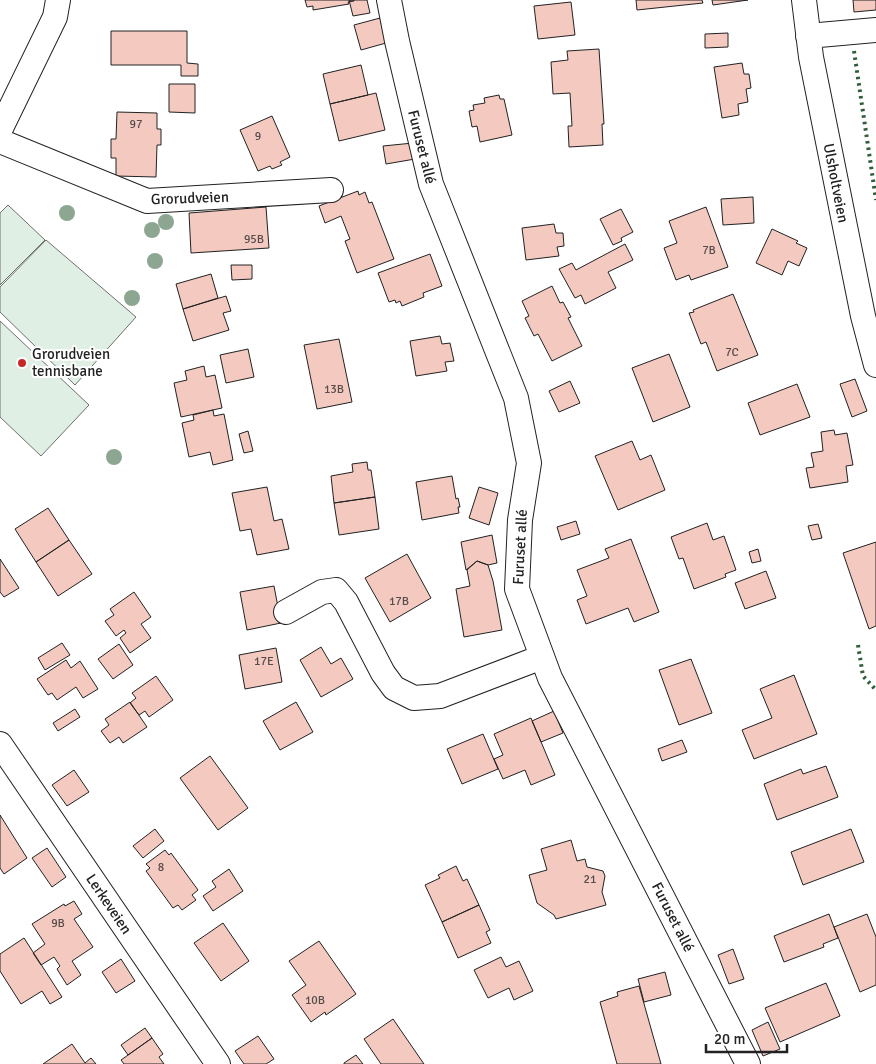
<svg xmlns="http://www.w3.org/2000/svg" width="876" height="1064" viewBox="0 0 876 1064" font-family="Signika,sans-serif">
  <rect width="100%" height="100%" fill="#fff"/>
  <!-- green -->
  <path fill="#e0efe3" stroke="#6f6f6f" d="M8 205 45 240 0 285V213Z
    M46 240 136 317 75 385 0 312V287Z
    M0 321 89 405 41 456 0 417Z"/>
  <!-- building -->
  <path fill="#f3c9c0" stroke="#222" d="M305 0H354V1L348 2 349 4 313 10V6L307 7Z
    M349 0H367L370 13 353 16Z
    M636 0H702L703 3 637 10Z
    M712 0H748L713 5Z
    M853 0H876V10L854 12Z
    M571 2 575 35 538 39 534 6Z
    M380 18 386 43 361 50 354 25Z
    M111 31H187V63L198 64V76H181V65H111Z
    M728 33V47L705 48V34Z
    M599 49 604 124H602L603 145 569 147 568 126H572L570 93 553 94 551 62 568 60 567 51Z
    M742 63 744 74H749L751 88 746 89 748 102 738 104 739 115 722 118 714 67Z
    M361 65 368 95 330 104 323 74Z
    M169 84H195V113L169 112Z
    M376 93 385 130 339 141 330 104Z
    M499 95 500 99H504L512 135 480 142 477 126 472 127 469 111 474 110 473 105 485 103 484 98Z
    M117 112 157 113V129H161V145H157L156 177 116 176V158H111V139H116Z
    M272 116 290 157 280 162 282 165 272 169 270 166 258 171 240 130Z
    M413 143 415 159 386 164 383 146Z
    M358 191 359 195 365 192 369 203 372 202 394 259 357 273 345 241 350 239 341 216 325 223 319 206Z
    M753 197 754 223 723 225 721 199Z
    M266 207 269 248 191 253 189 213Z
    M706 207 728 267 691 280 689 275 676 280 664 248 677 243 669 221Z
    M621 209 633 232 621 238 622 241 613 245 600 219Z
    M554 224 556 233H563L564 246 557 247 559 256 526 260 522 228Z
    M772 229 798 241 796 243 807 248 799 266 788 261 782 275 756 263Z
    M625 244 633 260 608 272 616 288 585 304 581 295 575 298 559 269 572 263 576 270Z
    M430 254 442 286 423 293 424 297 402 306 400 301 396 303 395 300 389 302 378 273Z
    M231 265H252V279L232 280Z
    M211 274 218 298 183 309 176 284Z
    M552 286 560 303 563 302 571 317 568 318 582 346 552 361 538 334 534 336 525 318 529 316 522 301Z
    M733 294 758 355 717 371 706 342 701 344 689 313 694 312 693 310Z
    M226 296 231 311 223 313 229 330 193 341 183 309Z
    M440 336 442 344 450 343 454 361 445 362 447 371 416 376 410 341Z
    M339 339 352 402 317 409 304 345Z
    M248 349 254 377 226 383 220 355Z
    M669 354 690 407 653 422 632 368Z
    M204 366 206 377 215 375 222 408 181 417 174 383 187 380 185 371Z
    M855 379 867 411 852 417 840 384Z
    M570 381 580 403 559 412 549 391Z
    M797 384 810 417 760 435 748 403Z
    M213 410 214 416 224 414 233 460 213 465 210 452 189 457 182 423 194 420 193 415Z
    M834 430 835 435 847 433 853 465 846 466 848 482 810 488 806 468 814 467 811 453 823 451 821 432Z
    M248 431 253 451 244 453 239 434Z
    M632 441 640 460 651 455 665 490 618 510 595 456Z
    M367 462 368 470H371L375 497 334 503 331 476 353 472 352 464Z
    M452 476 456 499 458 498 460 507H458L459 513 422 520 416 482Z
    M267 487 274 521 282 519 289 549 257 555 251 529 240 531 232 493Z
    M479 487 498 493 489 525 469 518Z
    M375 497 379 529 339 535 334 503Z
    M48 508 69 540 36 562 15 529Z
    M576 521 580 534 561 540 557 527Z
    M707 523 713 540 724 536 736 570 725 574 726 577 694 589 683 558 679 559 671 537Z
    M818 524 822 538 812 540 808 526Z
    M492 535 497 563 488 565 477 561 466 570 461 542Z
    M631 539 659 612 634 622 628 608 586 624 577 600 587 596 577 570 609 558 605 549Z
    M69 540 92 574 58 596 36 562Z
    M876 542V626L869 629 843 553Z
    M758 549 761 561 752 563 749 552Z
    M407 554 431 598 390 622 365 578Z
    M0 559 19 588 4 597 0 592Z
    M477 561 488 565 493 581 502 630 464 637 456 589 470 586 467 570Z
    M766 571 776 598 745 609 735 583Z
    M274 586 281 623 247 630 240 592Z
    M134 592 151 617 141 624 151 638 130 653 120 638 126 633 124 630 116 636 105 621 114 615 110 609Z
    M62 643 70 655 45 670 38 658Z
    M119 644 133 665 113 679 98 659Z
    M321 647 331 664 341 658 353 679 321 697 300 660Z
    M276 648 282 682 245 689 239 655Z
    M691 659 712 713 679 725 659 670Z
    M66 660 71 668 80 661 98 689 83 698 76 687 57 700 52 693 48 695 37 679Z
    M794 675 817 734 754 759 742 730 772 718 760 689Z
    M156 676 173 700 149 717 145 711 139 715 130 703 136 698 132 693Z
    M130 702 147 727 123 743 119 737 110 743 101 731 109 725 105 719Z
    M296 702 313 732 280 750 263 721Z
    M75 709 80 717 58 731 53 723Z
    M554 711 563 733 541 742 532 721Z
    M531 718 555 775 531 785 525 770 503 779 494 759 503 755 494 734Z
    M483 734 498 769 462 784 447 749Z
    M682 740 687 752 662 761 658 749Z
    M210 756 248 808 218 830 180 778Z
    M826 766 838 797 777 820 764 784 801 769 803 774Z
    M74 770 89 792 67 806 52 785Z
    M0 815 27 858 4 874 0 868Z
    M155 829 164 841 143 858 133 846Z
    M851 829 864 862 803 885 791 852Z
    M571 840 577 861 585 859 587 867 603 871 605 876 602 892 606 905 556 919 554 915 537 903 529 875 547 870 541 849Z
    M47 848 66 877 52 887 32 858Z
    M165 850 169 855 171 853 198 890 192 895 196 900 182 910 178 905 173 908 146 871 150 868 146 864Z
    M456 866 463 881 467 879 479 905 442 922 425 885 440 878 438 875Z
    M229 869 243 891 213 911 203 896 216 887 212 881Z
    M74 901 82 914 74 919 93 947 72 961 81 975 67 985 57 969 60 966 54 957 41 965 33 953 45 944 32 924 64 904 65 906Z
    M479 905 490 930 486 932 491 943 458 958 442 922Z
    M829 914 838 938 823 944 824 947 784 962 774 936Z
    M867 914 876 937V985L860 992 834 927Z
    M223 923 249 961 221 981 194 943Z
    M24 938 62 997 50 1004 42 991 21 1004 0 971V954Z
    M319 941 356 994 326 1015 325 1012 311 1022 292 995 306 985 289 961Z
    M733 949 744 979 729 984 718 955Z
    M501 957 506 967 519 961 533 991 514 1000 509 988 488 998 474 970Z
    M121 959 135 981 116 993 102 972Z
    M665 972 671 995 644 1002 638 979Z
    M826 983 840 1016 780 1042 765 1008Z
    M639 986 661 1064H617L600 1002 618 996 617 992Z
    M393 1019 424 1064H381L364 1039Z
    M768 1022 780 1049 763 1056 752 1030Z
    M145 1028 152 1038 128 1055 121 1045Z
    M258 1036 274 1059 266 1064H244L235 1051Z
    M152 1038 163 1054 159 1057 164 1064H124L121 1060Z
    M72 1044 85 1063 91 1058 96 1064H43Z
    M356 1055 363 1064H344V1063Z"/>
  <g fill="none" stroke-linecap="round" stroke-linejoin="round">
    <defs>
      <path id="minor" d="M389 0 397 41 431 184 516 398 529 463 520 520 517 589 550 678 748 1064
        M804 0 811 57 863 316 876 365
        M808 36 876 30
        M0 130 55 17 58 0
        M0 141 147 201 331 190
        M286 612 322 592 336 590 346 602 383 673 394 688 414 698 440 696 542 657
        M0 744 218 1064"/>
    </defs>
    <!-- minor casing -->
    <use href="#minor" stroke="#222" stroke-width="26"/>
    <!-- minor -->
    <use href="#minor" stroke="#fff" stroke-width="24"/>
    <!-- hedge -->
    <path stroke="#2f5e38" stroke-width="4" stroke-dasharray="2.5 4" stroke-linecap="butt" d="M854 51 876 200
      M858 645 863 676 876 690"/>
  </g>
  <!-- trees -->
  <g fill="#8da692">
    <circle cx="67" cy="213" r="8"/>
    <circle cx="166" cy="222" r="8"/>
    <circle cx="152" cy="230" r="8"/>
    <circle cx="155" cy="261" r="8"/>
    <circle cx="132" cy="298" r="8"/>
    <circle cx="114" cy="457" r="8"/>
  </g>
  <!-- markers -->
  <circle fill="#c62828" stroke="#fff" stroke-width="2" cx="22" cy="363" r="5"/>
  <g text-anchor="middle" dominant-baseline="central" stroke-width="4" stroke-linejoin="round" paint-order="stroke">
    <!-- number labels -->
    <g font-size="12" fill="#564c4a">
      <text x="136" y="124">97</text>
      <text x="258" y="136">9</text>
      <text x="254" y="239">95B</text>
      <text x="709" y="250">7B</text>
      <text x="732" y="352">7C</text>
      <text x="334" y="389">13B</text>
      <text x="399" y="601">17B</text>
      <text x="264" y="661">17E</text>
      <text x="161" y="867">8</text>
      <text x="590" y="879">21</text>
      <text x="58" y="923">9B</text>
      <text x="315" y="1000">10B</text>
    </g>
    <!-- street labels -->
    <g font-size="15" fill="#222" stroke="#fff">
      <text transform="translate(422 147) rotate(76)">Furuset allé</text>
      <text transform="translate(836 183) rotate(79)">Ulsholtveien</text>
      <text transform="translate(190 198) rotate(-2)">Grorudveien</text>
      <text transform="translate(520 547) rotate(-87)">Furuset allé</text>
      <text transform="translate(109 904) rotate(56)">Lerkeveien</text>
      <text transform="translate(673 917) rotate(63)">Furuset allé</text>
    </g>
    <!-- poi labels -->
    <g font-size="15" fill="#222" stroke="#fff" text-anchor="start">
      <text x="32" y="354">Grorudveien<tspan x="32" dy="17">tennisbane</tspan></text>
    </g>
  </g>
  <!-- scale -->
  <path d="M706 1044v8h81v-8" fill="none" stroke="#222222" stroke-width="2.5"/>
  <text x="714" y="1044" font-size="15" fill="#222222" stroke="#ffffff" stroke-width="4" paint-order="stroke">20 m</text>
</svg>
